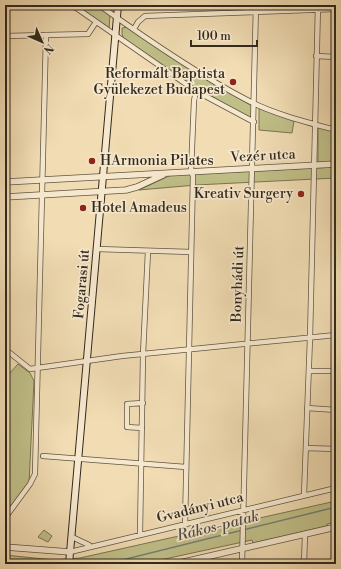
<svg xmlns="http://www.w3.org/2000/svg" width="341" height="569" viewBox="0 0 341 569" font-family="'Libre Bodoni',serif">
  <rect width="100%" height="100%" fill="#f1dcb3"/>
  <filter id="stains"><feTurbulence type="fractalNoise" baseFrequency=".005" numOctaves="4"/><feColorMatrix values="0 0 0 0 .2 0 0 0 0 .09 0 0 0 0 .02 0 0 0 .5 -.17"/></filter>
  <radialGradient id="worn" r=".72"><stop offset=".6" stop-color="#630" stop-opacity="0"/><stop offset="1" stop-color="#630" stop-opacity=".3"/></radialGradient>
  <!-- green -->
  <path fill="#c0bf88" stroke="#797452" d="M72 5H99L110 13 109 32Z
    M127 27 201 75 252 106 251 119 194 86 144 53 124 39 122 34V28Z
    M261 108 294 121 292 133 259 130V109Z
    M318 126 336 131V163L318 164Z
    M336 167V178L196 185 139 190 171 175Z
    M18 364 30 373 34 381 29 483 5 513V372L9 374Z
    M336 501V522L327 524V526L253 543 252 540 142 564H5V555L54 560 80 558Z
    M44 530 52 536 48 542 38 537Z"/>
  <g fill="none" stroke-linecap="round" stroke-linejoin="round">
    <!-- stream -->
    <path stroke="#728077" stroke-width="1.5" d="M5 563 12 564
      M106 564 336 507"/>
    <defs>
      <path id="minor" d="M72 5 196 91 254 122
        M99 5C145 38 197 74 247 100 274 114 306 122 336 130
        M134 29 138 22 145 16 336 9
        M5 36 88 34 96 22
        M316 56 336 57
        M97 249 191 252
        M5 349 30 369 122 356 336 335
        M309 371H336
        M307 408 336 410
        M142 428 127 427V404L143 403
        M306 448 336 449
        M43 456 186 467
        M304 495 310 338 318 5
        M5 518 30 484 35 474 46 35
        M185 525 193 176 191 171 194 101 196 91
        M140 535 143 354 148 251
        M72 537 89 545
        M70 552 336 488
        M242 564 256 5
        M304 564 305 534"/>
      <path id="tertiary" d="M5 182 336 164
        M5 197 126 190 137 187 163 175
        M5 547 70 552
        M175 564 336 527"/>
      <path id="secondary" d="M69 564 118 5"/>
    </defs>
    <!-- minor casing -->
    <use href="#minor" stroke="#625642" stroke-width="6"/>
    <!-- tertiary casing -->
    <use href="#tertiary" stroke="#625642" stroke-width="7"/>
    <!-- secondary casing -->
    <use href="#secondary" stroke="#32291d" stroke-width="8"/>
    <!-- minor -->
    <use href="#minor" stroke="#f6e8ce" stroke-width="4.5"/>
    <!-- tertiary -->
    <use href="#tertiary" stroke="#f6e8ce" stroke-width="5.5"/>
    <!-- secondary -->
    <use href="#secondary" stroke="#f6e8ce" stroke-width="6"/>
  </g>
  <!-- markers -->
  <g fill="#8f2418" stroke="#f6e8ce" stroke-width="1.5">
    <circle cx="233" cy="82" r="4"/>
    <circle cx="92" cy="161" r="4"/>
    <circle cx="301" cy="194" r="4"/>
    <circle cx="83" cy="208" r="4"/>
  </g>
  <g text-anchor="middle" dominant-baseline="central" stroke-width="3.5" stroke-linejoin="round" paint-order="stroke">
    <!-- poi labels -->
    <g font-size="14" fill="#32291d" stroke="#f6e8ce" text-anchor="end">
      <text x="225" y="74">Reformált Baptista<tspan x="225" dy="16">Gyülekezet Budapest</tspan></text>
      <text x="100" y="161" text-anchor="start">HArmonia Pilates</text>
      <text x="293" y="194">Kreativ Surgery</text>
      <text x="91" y="208" text-anchor="start">Hotel Amadeus</text>
    </g>
    <!-- street labels -->
    <g font-size="14" fill="#32291d" stroke="#f6e8ce">
      <text transform="translate(263 156) rotate(-3)">Vezér utca</text>
      <text transform="translate(82 284) rotate(-85)">Fogarasi út</text>
      <text transform="translate(238 284) rotate(-88)">Bonyhádi út</text>
      <text transform="translate(200 508) rotate(-14)">Gvadányi utca</text>
    </g>
    <!-- water labels -->
    <g font-size="15" font-style="italic" fill="#4c4d42" stroke="#f6e8ce">
      <text transform="translate(218 526) rotate(-14)">Rákos-patak</text>
    </g>
  </g>
  <!-- margin -->
  <rect width="341" height="569" fill="none" stroke="#f1dcb3" stroke-width="20"/>
  <rect x="6" y="6" width="329" height="557" fill="none" stroke="#32291d" stroke-width="2"/>
  <rect x="10" y="10" width="321" height="549" fill="none" stroke="#32291d"/>
  <!-- north arrow -->
  <g transform="translate(42 42) rotate(135)" stroke="#f6e8ce" stroke-width="3" paint-order="stroke">
  <path d="M0-3L7 15L0 10L-7 15Z" fill="#32291d"/>
  <text y="-6" font-size="11" font-weight="bold" text-anchor="middle" fill="#32291d">N</text>
  </g>
  <!-- scale -->
  <path d="M191 40v6h66v-6" fill="none" stroke="#32291d" stroke-width="2"/>
  <text x="197" y="40" font-size="12" fill="#32291d" stroke="#f6e8ce" stroke-width="3" paint-order="stroke">100 m</text>
  <rect width="100%" height="100%" filter="url(#stains)"/>
  <rect width="100%" height="100%" fill="url(#worn)"/>
</svg>
